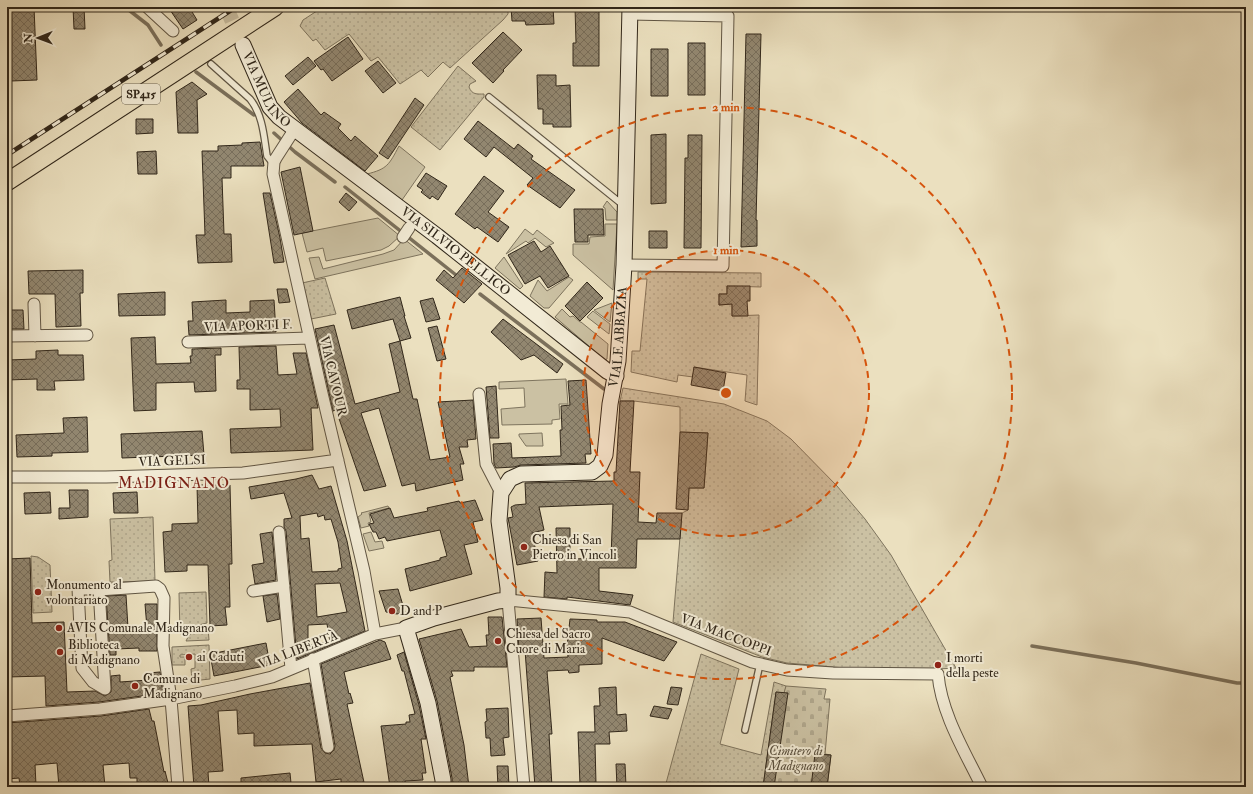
<svg xmlns="http://www.w3.org/2000/svg" width="1253" height="794" viewBox="0 0 1253 794" font-family="'IM FELL Double Pica',serif">
  <defs>
    <pattern id="grass-dots" width="8" height="8" patternUnits="userSpaceOnUse"><rect width="8" height="8" fill="#cbc1a3"/><path d="M2 2h.1M6 6h.1" fill="none" stroke="#afa68c" stroke-width="1.8" stroke-linecap="round"/></pattern>
    <pattern id="cemetery-stones" width="16" height="16" patternUnits="userSpaceOnUse"><rect width="16" height="16" fill="#cbc1a3"/><path d="M2 7V4a2 2 0 0 1 4 0v3zM10 15v-3a2 2 0 0 1 4 0v3z" fill="#afa68c"/></pattern>
    <pattern id="building-cross-hatch" width="8" height="8" patternUnits="userSpaceOnUse"><rect width="8" height="8" fill="#928770"/><path d="M0 0l8 8M0 8l8-8" fill="none" stroke="#786e5b"/></pattern>
  </defs>
  <rect width="100%" height="100%" fill="#ebe0bf"/>
  <filter id="stains"><feTurbulence type="fractalNoise" baseFrequency=".005" numOctaves="4"/><feColorMatrix values="0 0 0 0 .2 0 0 0 0 .09 0 0 0 0 .02 0 0 0 .5 -.17"/></filter>
  <radialGradient id="worn" r=".72"><stop offset=".6" stop-color="#630" stop-opacity="0"/><stop offset="1" stop-color="#630" stop-opacity=".3"/></radialGradient>
  <!-- grass -->
  <path fill="url(#grass-dots)" stroke="#7e745e" d="M323 7H508V14L503 20 450 68 443 62 428 77 421 70 400 84 378 57 371 61 349 34 325 50 316 39 313 41 300 26 303 20Z
    M458 66 476 81 470 84 469 87C472 95 477 94 484 94V97L440 150 411 127Z
    M638 272 761 273V287L727 286V294H719V305L732 304V316L759 315 757 405 745 401 747 375 694 367 693 377 678 375 677 382 631 372 632 351H640L647 279H638Z
    M325 278 336 314 311 319 302 283Z
    M623 388 724 404 767 421 791 439 837 486 865 519 891 555 956 668 937 669H857L787 663 762 657 673 622 682 513 688 510 689 488H704L708 433 680 432V407L634 401H620Z
    M153 517 155 581 110 582 109 561 112 560 110 519Z
    M31 556 38 557 50 565 52 612 33 613Z
    M206 592 207 623 190 627 180 634 179 593Z
    M208 628 209 640 186 641C191 630 197 629 208 628Z
    M209 645 210 679 192 681 191 669 195 668V654L180 655V657H185V665H172V647Z
    M701 654 739 669 720 744 761 755 774 682 786 686 763 787H665Z"/>
  <!-- cemetery -->
  <path fill="url(#cemetery-stones)" stroke="#7e745e" d="M786 686 826 689 824 699H830L825 754 831 755 827 787H763L776 692 784 693Z"/>
  <!-- garden -->
  <path fill="#cbc1a3" stroke="#7e745e" d="M399 146 425 167 402 200 367 174C387 169 389 165 399 146Z
    M607 201 617 212V220H606L605 208 603 207Z
    M378 218 400 236 389 246 381 250 326 261 323 248 307 252 302 233Z
    M605 224H617L613 290 573 255V244H589L590 237 605 236Z
    M525 229 533 235 537 230 554 243 546 247 535 238 528 243 526 241 506 254Z
    M404 239 423 254 315 279 309 258 319 257 323 269 383 254 394 250Z
    M504 257 523 286 520 289 495 268Z
    M569 277 573 280 549 308H544L530 296 538 280 547 291Z
    M612 303 610 322 594 310Z
    M562 309 570 317 573 316 580 322H581L608 344 607 359 605 360 555 317Z
    M593 311 610 324 609 334 587 317Z
    M566 379 568 404H559L560 419 552 420V424L502 425 501 409 525 407 524 388 499 389V382Z
    M542 433 543 446H526L519 436V434Z
    M388 506 389 508 369 513 371 522 368 523 369 526 361 528 358 517 362 514 361 513Z
    M371 532 375 542 382 541 384 548 369 551 363 534Z"/>
  <g fill="none" stroke-linecap="round" stroke-linejoin="round">
    <!-- stream -->
    <path stroke="#7b705b" stroke-width="3.5" d="M125 7 148 25 161 45
      M196 72 254 115
      M274 133 295 152 335 182
      M345 187 456 275
      M480 294 604 389
      M1032 646 1136 663 1237 683H1246"/>
  </g>
  <!-- building -->
  <path fill="url(#building-cross-hatch)" stroke="#31271a" fill-rule="evenodd" d="M13 7H34L37 80 11 81 9 11H13Z
    M73 7H84L85 29H74Z
    M168 7H189L197 20 183 29Z
    M511 7H553L554 24 526 25 525 21H512Z
    M575 7H599V66H573V43H576Z
    M503 32 522 50 503 70 504 71 493 83 472 63Z
    M746 34H761L756 220H757V246L741 247Z
    M348 37 363 59 332 81 323 69 321 70 314 61Z
    M688 43H705V95H688Z
    M651 49H668V96H651Z
    M308 57 316 66 293 85 285 76Z
    M378 61 396 83 383 93 365 71Z
    M537 75H556V86L570 85 571 127H553V124H543V109H538Z
    M192 82 207 94 197 100 198 133H178L176 92Z
    M298 89 321 115 324 112 341 124 338 128 351 141 355 136 378 156 365 171 302 123 284 102Z
    M415 98 424 105 388 159 379 153Z
    M136 119H153V133L136 134Z
    M478 121 514 149 518 144 533 156 531 159 575 190 560 208 527 185 533 178 494 147 486 157 464 139Z
    M666 134V203L651 204V135Z
    M688 135H702L701 248H684L685 158H688Z
    M260 142 264 166H231V178H222L224 234H231L232 262 198 263 196 235H205L202 151H218V146L242 145V143Z
    M156 151 157 174H138L137 152Z
    M300 167 313 231 294 235 281 172Z
    M426 173 447 186 438 200 432 196 430 199 421 192 423 190 417 186Z
    M484 176 504 191 488 212 509 227 498 242 477 227 475 229 455 214Z
    M263 193H270L280 238 284 262 274 263Z
    M346 193 357 202 349 211 339 202Z
    M574 209H603L604 235H588V242H575Z
    M649 231H667V248H649Z
    M534 241 541 252 550 246 569 276 548 288 540 276 525 284 508 255Z
    M462 268 482 284 464 303 436 280 444 270 453 278Z
    M83 270V293H80L81 326 56 327 55 294H29L28 271Z
    M587 282 603 298 580 321 565 306Z
    M727 286H750V301H747L748 316H732V304L719 305V294H727Z
    M277 289H287L290 302 279 303Z
    M165 292V315L119 316 118 294Z
    M400 297 405 316H404L411 338 400 341 393 319 352 329 347 310Z
    M433 298 440 319 426 322 420 301Z
    M226 300V313L250 312V301L274 300 276 332 189 335 188 321H193L192 302Z
    M7 310H23L24 329H7Z
    M503 319 563 364 557 373 534 355 521 360 491 332Z
    M334 325 355 404 400 392 389 344 400 341 413 399H417L430 460 450 457 438 402 473 400 476 439 467 440 468 447H459L464 464H460L463 480 416 491 415 483 402 486 379 408 361 413 386 486 364 491 336 410 333 411 315 329Z
    M437 326 446 359 437 361 428 328Z
    M155 337 156 364 191 363 190 356H192V349L221 348V355H215L216 391 195 392 194 382 156 383V410L134 411 131 338Z
    M276 346 278 375 297 374 293 353H306L318 408H311L313 450 231 453 230 429 281 427 280 409 250 410V389H237V380H240L239 347Z
    M58 350V355H83L84 380 54 381 55 390H37V379L7 380V360L36 359V351Z
    M694 367 726 373 723 391 691 385Z
    M586 380 591 454H585L586 463 521 465 514 467 496 468 494 464 493 444 511 443 512 458 561 456 560 430H562L561 406 570 405 568 381Z
    M496 386 499 438H490L486 387Z
    M620 401H634L630 472H640L638 522 656 523 657 513H682L680 539H637L636 568H599V591L633 595 630 605 567 597V599L544 597 545 572 557 573 556 528H570V559L611 558 613 504 539 507 544 530 532 533 538 561 517 565 508 518 513 517 511 507 515 505 526 504 525 483 614 481V472H616Z
    M87 417 88 452 52 453V456L17 457 16 435 64 433 63 418Z
    M202 431 204 455 122 458 121 434Z
    M680 432 708 433 704 488H689L688 510 676 509Z
    M312 475 319 489 331 486 347 541 365 631 297 659 286 531 284 527V519L292 518 284 493 251 499 249 487 296 479ZM317 513 318 517 324 515 325 520 331 519 338 542 342 568 338 569V571L312 572 309 538 301 539 300 516ZM340 583 347 612 317 617 315 584ZM327 624 330 642 308 645V625Z
    M197 485H230L232 564H229L230 607H225L227 625 210 626 208 565H187V571L165 572 163 532 172 531V524L198 523Z
    M69 490H88V517L59 519V508H70Z
    M50 492 51 513 25 514 24 493Z
    M137 492 138 513H114L113 493Z
    M475 500 483 520 473 522 478 542 464 545 472 574 410 591 405 569 440 560V558L447 556 440 530 387 541 385 537 379 539 376 532H373L369 524 374 523 370 514 390 508 394 518 428 511 427 508 459 501 460 503Z
    M272 532 276 580 255 584 252 565 264 563 260 534Z
    M30 558 32 623 64 622 67 692 95 691 105 696 111 692V676L120 675V682L149 680 148 673 160 672 163 693 99 702 46 706 45 676 7 677V559Z
    M398 589 405 612 397 614 386 612 379 591Z
    M277 594 280 619 267 622 263 596Z
    M126 595 128 628H147L145 604H157V651H139V648L116 649V655H110L106 596Z
    M488 617H502L507 667H474V671H451L453 676 450 677 464 745 469 787H452V778L437 701 419 639 461 629 469 647 487 646 486 635H489Z
    M541 618 544 658 568 657 567 646 570 619 597 620V622H625L677 642 664 661 602 638V664L579 665V672L569 673 568 670 547 671 552 734H549L552 787H535L525 650H519L517 619Z
    M380 640 385 642 391 659 344 672 349 694 350 693 353 703 347 704 365 787H341V779L316 782 312 744 254 746V733L238 734 237 710 218 711 223 771 208 772 209 787H194L188 706 201 705 250 694 310 683 321 748 325 753 330 754 334 750 335 746 321 664Z
    M266 643 270 665 214 676 210 654Z
    M404 652 419 705 426 739H421L426 773H422L423 780 405 781 406 787H390L381 726 406 724V722H410L409 715 415 714 404 671H402L397 655Z
    M616 687 617 715 626 714 627 731 609 732 610 744H595L596 784 580 785 578 732H595L594 706H600L599 688Z
    M671 687 682 688 678 705 667 704Z
    M776 692 788 693 774 787H763Z
    M654 706 672 709 668 719 650 716Z
    M508 708 509 737 503 738 505 755 491 756 490 738H486L485 722 487 721 486 709Z
    M149 709 152 721H154L155 726 164 772 165 771 169 787H137V778H130L129 763 103 765 105 787H59L57 763 35 765 36 785 20 786 19 778 7 779V723L101 716Z
    M815 754 831 755 827 787H811Z
    M616 764H625L626 786 617 787Z
    M497 766H508L509 787H498Z
    M290 773 291 783 256 787H241V778Z"/>
  <g fill="none" stroke-linecap="round" stroke-linejoin="round">
    <!-- secondary-tunnel -->
    <path stroke="#c6bb9e" stroke-width="15" stroke-dasharray="15 8" stroke-linecap="butt" d="M226 7 242 43"/>
    <defs>
      <path id="lane" d="M211 64 250 99C263 115 264 137 267 156L271 161 274 162
        M489 97 623 205
        M745 730 760 664"/>
      <path id="street" d="M147 7 173 31
        M294 130 276 158 274 162 273 174 321 389 364 571 375 634
        M403 237 409 228
        M624 265 723 266 728 16 630 14
        M34 304 35 336
        M7 336 87 335
        M188 342 309 338
        M479 394 486 464 501 493
        M7 477H106L243 473 338 460
        M279 532 291 669
        M78 589H99L105 689 93 682 82 668Z
        M99 590 156 586 160 589 164 598 163 646 171 699 178 787
        M253 591 284 586
        M313 659 328 747
        M7 716 100 709 171 699 235 686 272 677 375 634 406 628
        M524 787 508 600 630 612 752 662 787 670 833 673 938 674C941 713 965 752 982 787"/>
      <g id="secondary">
        <path id="s1" d="M243 45 270 107 279 117 437 236 607 371 616 376"/>
        <path id="s2" d="M443 787V780L428 703 406 628 434 618 498 601 508 600V588L499 521 501 493 510 479 521 474 592 472 600 466 605 455 610 404 618 361 624 265 630 7"/>
      </g>
      <path id="primary" d="M7 182 275 7"/>
    </defs>
    <!-- lane casing -->
    <use href="#lane" stroke="#605543" stroke-width="8"/>
    <!-- street casing -->
    <use href="#street" stroke="#605543" stroke-width="13"/>
    <!-- secondary casing -->
    <use href="#secondary" stroke="#31271a" stroke-width="17"/>
    <!-- primary casing -->
    <use href="#primary" stroke="#31271a" stroke-width="19"/>
    <!-- lane -->
    <use href="#lane" stroke="#f2ebd5" stroke-width="5.5"/>
    <!-- street -->
    <use href="#street" stroke="#f2ebd5" stroke-width="11"/>
    <!-- secondary -->
    <use href="#secondary" stroke="#f2ebd5" stroke-width="15"/>
    <!-- primary -->
    <use href="#primary" stroke="#ebe0bf" stroke-width="17"/>
    <defs>
      <path id="rail" d="M7 155 236 7"/>
    </defs>
    <!-- rail casing -->
    <use href="#rail" stroke="#31271a" stroke-width="4.5"/>
    <!-- rail -->
    <use href="#rail" stroke="#f2ebd5" stroke-width="3" stroke-dasharray="9" stroke-linecap="butt"/>
  </g>
  <!-- distance rings -->
  <circle cx="726" cy="393" r="143" fill="#d6540d" fill-opacity=".12"/>
  <g fill="none" stroke="#d6540d" stroke-width="2" stroke-dasharray="7 5">
    <circle cx="726" cy="393" r="143"/>
    <circle cx="726" cy="393" r="286"/>
  </g>
  <!-- markers -->
  <g fill="#8f2418" stroke="#f2ebd5" stroke-width="1.5">
    <circle cx="524" cy="547" r="4"/>
    <circle cx="38" cy="592" r="4"/>
    <circle cx="392" cy="611" r="4"/>
    <circle cx="59" cy="628" r="4"/>
    <circle cx="498" cy="641" r="4"/>
    <circle cx="60" cy="652" r="4"/>
    <circle cx="189" cy="657" r="4"/>
    <circle cx="938" cy="665" r="4"/>
    <circle cx="135" cy="686" r="4"/>
  </g>
  <g text-anchor="middle" dominant-baseline="central" stroke-width="4" stroke-linejoin="round" paint-order="stroke">
    <!-- shield labels -->
    <rect fill="#f2ebd5" stroke="#6b6252" stroke-width="1" x="122" y="84" width="38" height="20" rx="3"/>
    <g font-size="12" font-weight="bold" fill="#31271a">
      <text x="141" y="94">SP415</text>
    </g>
    <!-- street labels -->
    <g font-size="13" fill="#31271a" stroke="#f2ebd5">
      <text stroke="none"><textPath href="#s1" startOffset="51">VIA MULINO</textPath></text>
      <text stroke="none"><textPath href="#s1" startOffset="303">VIA SILVIO PELLICO</textPath></text>
      <text transform="translate(248 326) rotate(-2)">VIA APORTI F.</text>
      <text stroke="none"><textPath href="#s2" startOffset="618">VIALE ABBAZIA</textPath></text>
      <text transform="translate(333 376) rotate(77)">VIA CAVOUR</text>
      <text transform="translate(172 461) rotate(-2)">VIA GELSI</text>
      <text transform="translate(726 635) rotate(21)">VIA MACCOPPI</text>
      <text transform="translate(298 650) rotate(-21)">VIA LIBERTÀ</text>
    </g>
    <!-- poi labels -->
    <g font-size="13" fill="#31271a" stroke="#f2ebd5" text-anchor="start">
      <text x="532" y="540">Chiesa di San<tspan x="532" dy="15">Pietro in Vincoli</tspan></text>
      <text x="46" y="585">Monumento al<tspan x="46" dy="15">volontariato</tspan></text>
      <text x="400" y="611">D and P</text>
      <text x="67" y="628">AVIS Comunale Madignano</text>
      <text x="506" y="634">Chiesa del Sacro<tspan x="506" dy="15">Cuore di Maria</tspan></text>
      <text x="68" y="645">Biblioteca<tspan x="68" dy="15">di Madignano</tspan></text>
      <text x="197" y="657">ai Caduti</text>
      <text x="946" y="658">I morti<tspan x="946" dy="15">della peste</tspan></text>
      <text x="143" y="679">Comune di<tspan x="143" dy="15">Madignano</tspan></text>
    </g>
    <!-- park labels -->
    <g font-size="13" font-style="italic" fill="#584e3c" stroke="#f2ebd5">
      <text x="796" y="751">Cimitero di<tspan x="796" dy="15">Madignano</tspan></text>
    </g>
    <!-- quarter labels -->
    <g font-size="15" letter-spacing="1" fill="#7a1f14" stroke="#f2ebd5">
      <text x="174" y="483">MADIGNANO</text>
    </g>
  </g>
  <circle cx="726" cy="393" r="6" fill="#d6540d" stroke="#f2ebd5" stroke-width="2"/>
  <g font-size="12" text-anchor="middle" font-weight="bold" fill="#d6540d" stroke="#f2ebd5" stroke-width="4" stroke-linejoin="round" paint-order="stroke">
    <text x="726" y="111">2 min</text>
    <text x="726" y="254">1 min</text>
  </g>
  <!-- margin -->
  <rect width="1253" height="794" fill="none" stroke="#ebe0bf" stroke-width="24"/>
  <rect x="8" y="8" width="1237" height="778" fill="none" stroke="#31271a" stroke-width="2"/>
  <rect x="12" y="12" width="1229" height="770" fill="none" stroke="#31271a"/>
  <!-- north arrow -->
  <g transform="translate(38 38) rotate(269)" stroke="#f2ebd5" stroke-width="3" paint-order="stroke">
  <path d="M0-3L7 15L0 10L-7 15Z" fill="#31271a"/>
  <text y="-6" font-size="11" font-weight="bold" text-anchor="middle" fill="#31271a">N</text>
  </g>
  <rect width="100%" height="100%" filter="url(#stains)"/>
  <rect width="100%" height="100%" fill="url(#worn)"/>
</svg>
